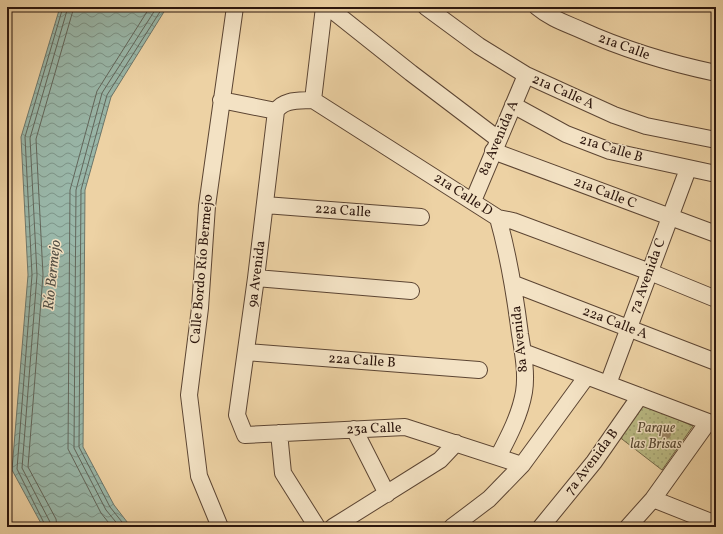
<svg xmlns="http://www.w3.org/2000/svg" width="723" height="534" viewBox="0 0 723 534" font-family="Vollkorn,serif">
  <defs>
    <pattern id="green-dots" width="8" height="8" patternUnits="userSpaceOnUse"><rect width="8" height="8" fill="#babb84"/><path d="M2 2h.1M6 6h.1" fill="none" stroke="#a0a071" stroke-width="1.8" stroke-linecap="round"/></pattern>
    <pattern id="water-waves" width="16" height="10" patternUnits="userSpaceOnUse"><rect width="16" height="10" fill="#99b7a9"/><path d="M0 5q4-4 8 0t8 0" fill="none" stroke="#7d9488"/></pattern>
  </defs>
  <rect width="100%" height="100%" fill="#edd2a4"/>
  <filter id="stains"><feTurbulence type="fractalNoise" baseFrequency=".005" numOctaves="4"/><feColorMatrix values="0 0 0 0 .2 0 0 0 0 .09 0 0 0 0 .02 0 0 0 .5 -.17"/></filter>
  <radialGradient id="worn" r=".72"><stop offset=".6" stop-color="#630" stop-opacity="0"/><stop offset="1" stop-color="#630" stop-opacity=".3"/></radialGradient>
  <!-- green -->
  <path fill="url(#green-dots)" stroke="#736848" d="M641 404 693 426 662 470 618 436Z"/>
  <!-- water -->
  <path fill="url(#water-waves)" stroke="#6d776b" d="M60 7H167L111 97 85 190 83 447 114 505 131 527H43L12 470 28 275 21 137Z"/>
  <g fill="none" stroke-linecap="round" stroke-linejoin="round">
    <!-- shore -->
    <path stroke="#62665b" stroke-width="1" d="M46 527 17 469 32 275 25 137 63 7
      M51 527 50 522 22 468 37 275 30 138 68 7
      M57 527 56 519 28 467 43 275 36 139 74 7
      M112 527 101 513 68 449 70 190 97 91 150 7
      M120 527 106 510 74 448 76 190 102 93 157 7
      M126 527 110 507 79 447 81 190 107 95 163 7"/>
    <defs>
      <path id="minor" d="M328 7 411 73 498 139
        M426 7 479 46 526 75 614 115 646 126 716 140
        M537 7C550 18 565 23 581 30 625 50 669 63 716 73
        M221 100 276 111C284 99 299 101 313 100L498 218 513 221 650 272 716 299
        M313 100 324 7
        M513 105 566 134 610 151 716 174
        M276 111 256 278 237 415 245 435 405 427 522 465
        M493 151 716 234
        M473 201 526 75
        M265 205 421 217
        M498 218C509 257 515 295 520 334 523 352 527 374 524 392 520 415 509 436 498 457
        M256 278 411 291
        M514 284 716 362
        M246 352 479 370
        M523 352 716 425
        M608 384 688 169
        M354 429 387 494
        M279 433 283 473 317 527
        M653 499 716 524
        M220 527 199 476 189 395 200 308 207 206 235 7
        M333 527 440 460 456 443
        M452 527 489 499 522 465 587 376
        M541 527 594 462 640 396
        M628 527 653 499 708 422"/>
    </defs>
    <!-- minor casing -->
    <use href="#minor" stroke="#5c4533" stroke-width="18"/>
    <!-- minor -->
    <use href="#minor" stroke="#f3e2c4" stroke-width="16"/>
  </g>
  <!-- trees -->
  <circle fill="#9a8665" cx="666" cy="434" r="5"/>
  <g text-anchor="middle" dominant-baseline="central" stroke-width="3" stroke-linejoin="round" paint-order="stroke">
    <!-- street labels -->
    <g font-size="14" fill="#2c160d" stroke="#f3e2c4">
      <text transform="translate(624 47) rotate(20)">21a Calle</text>
      <text transform="translate(563 92) rotate(24)">21a Calle A</text>
      <text transform="translate(499 138) rotate(-67)">8a Avenida A</text>
      <text transform="translate(611 149) rotate(17)">21a Calle B</text>
      <text transform="translate(605 193) rotate(21)">21a Calle C</text>
      <text transform="translate(463 195) rotate(33)">21a Calle D</text>
      <text transform="translate(343 211) rotate(4)">22a Calle</text>
      <text transform="translate(202 269) rotate(-85)">Calle Bordo Río Bermejo</text>
      <text transform="translate(257 274) rotate(-83)">9a Avenida</text>
      <text transform="translate(648 276) rotate(-70)">7a Avenida C</text>
      <text transform="translate(615 323) rotate(21)">22a Calle A</text>
      <text transform="translate(520 339) rotate(-96)">8a Avenida</text>
      <text transform="translate(362 361) rotate(4)">22a Calle B</text>
      <text transform="translate(374 429) rotate(-2)">23a Calle</text>
      <text transform="translate(592 462) rotate(-53)">7a Avenida B</text>
    </g>
    <!-- park labels -->
    <g font-size="14" font-style="italic" fill="#574831" stroke="#f3e2c4">
      <text x="656" y="428">Parque<tspan x="656" dy="16">las Brisas</tspan></text>
    </g>
    <!-- water labels -->
    <g font-size="15" font-style="italic" fill="#524e44" stroke="#f3e2c4">
      <text transform="translate(53 275) rotate(-84)">Río Bermejo</text>
    </g>
  </g>
  <!-- margin -->
  <rect width="723" height="534" fill="none" stroke="#edd2a4" stroke-width="24"/>
  <rect x="8" y="8" width="707" height="518" fill="none" stroke="#2c160d" stroke-width="2"/>
  <rect x="12" y="12" width="699" height="510" fill="none" stroke="#2c160d"/>
  <rect width="100%" height="100%" filter="url(#stains)"/>
  <rect width="100%" height="100%" fill="url(#worn)"/>
</svg>
